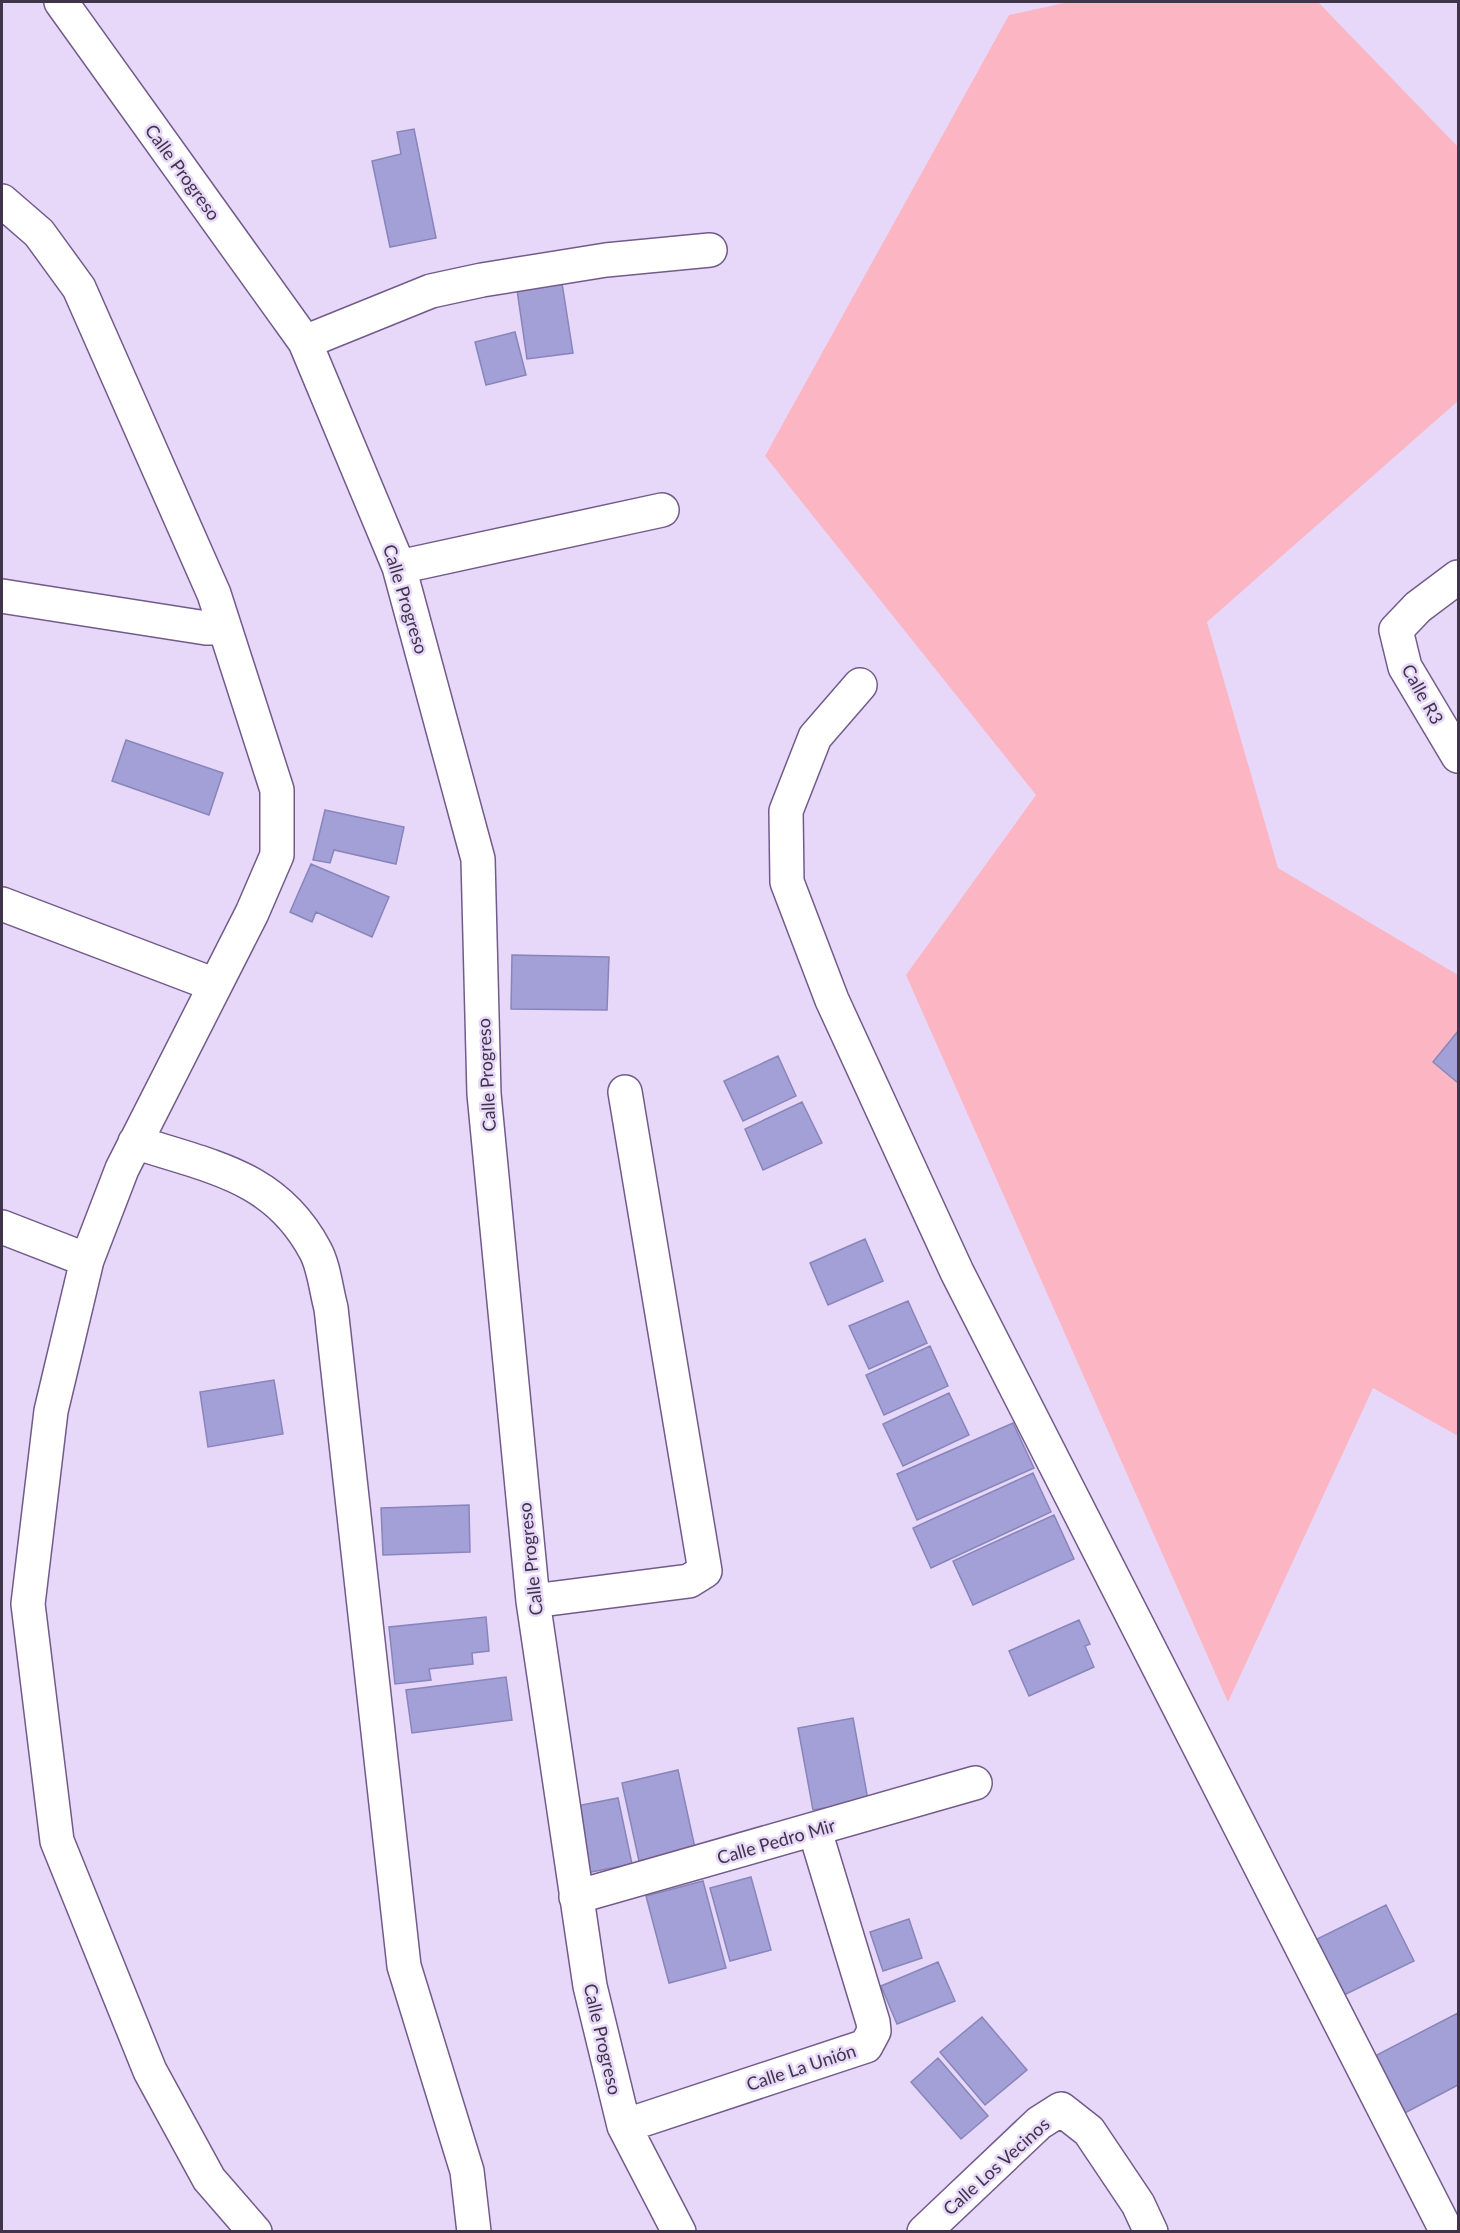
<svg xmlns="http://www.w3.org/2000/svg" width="1460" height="2233" viewBox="0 0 1460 2233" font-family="Lato,sans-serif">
  <rect width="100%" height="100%" fill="#e7d8f9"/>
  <!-- green -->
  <path fill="#fcb5c3" d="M1069 2H1318L1458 147V401L1207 622 1278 868 1458 975V1436L1373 1388 1228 1702 906 975 1036 795 765 456 1009 15Z"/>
  <!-- building -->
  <path fill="#a2a0d7" stroke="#8885ba" stroke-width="1.5" d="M414 129 436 238 390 247 372 161 401 154 397 132Z
    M562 283 573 353 527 359 517 290Z
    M515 332 526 375 486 385 475 342Z
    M126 740 223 773 209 815 112 781Z
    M325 810 404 827 396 864 334 850 330 863 313 860Z
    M311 864 389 897 372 937 316 912 312 922 290 912Z
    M512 955 609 957 607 1010 511 1009Z
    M1458 1031V1083L1433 1062Z
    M778 1056 796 1096 743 1121 724 1081Z
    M802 1102 822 1143 763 1170 745 1129Z
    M865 1239 883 1281 828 1305 810 1263Z
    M908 1301 927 1343 869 1369 849 1326Z
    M930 1346 948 1386 884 1415 866 1375Z
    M274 1380 283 1434 208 1447 200 1392Z
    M949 1393 969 1435 903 1466 883 1424Z
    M1013 1423 1034 1468 917 1520 897 1474Z
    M1033 1473 1051 1512 931 1568 913 1528Z
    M469 1505 470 1552 383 1555 381 1508Z
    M1054 1515 1074 1559 973 1605 953 1561Z
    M486 1617 489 1651 472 1653 473 1664 429 1669 431 1680 395 1684 389 1627Z
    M1079 1620 1090 1644 1085 1646 1094 1667 1029 1696 1009 1651Z
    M506 1677 512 1720 412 1733 406 1690Z
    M853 1718 868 1800 813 1810 798 1728Z
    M678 1770 695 1848 639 1861 622 1783Z
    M618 1798 632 1864 581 1874 566 1808Z
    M751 1877 771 1950 730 1961 710 1888Z
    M703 1881 726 1968 669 1983 646 1896Z
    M1386 1905 1414 1961 1342 1996 1315 1940Z
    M909 1919 922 1958 883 1971 870 1932Z
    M938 1962 955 2001 897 2024 881 1986Z
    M1458 2013V2085L1401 2115 1371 2058Z
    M982 2017 1027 2070 985 2105 940 2052Z
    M938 2058 988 2116 961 2139 911 2082Z"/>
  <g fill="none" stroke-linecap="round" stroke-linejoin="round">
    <defs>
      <path id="minor" d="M61 2 305 342 399 567 478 859 484 1094 533 1601 590 1986 624 2126 679 2232
        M2 201 39 233 79 288 214 594 277 790V855L252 913 122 1169 87 1260 51 1411 28 1604 57 1841 150 2071 209 2179 255 2232
        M305 342 431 291 482 280 606 260 710 250
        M399 567 662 510
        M1458 577 1418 607 1396 630 1405 667 1458 756
        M2 596 206 628H225
        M860 685 815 737 786 811 787 882 832 1000 957 1272 1447 2232
        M2 904 215 985
        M135 1142C210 1167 275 1175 315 1250 324 1266 326 1290 331 1308L404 1966 467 2171 474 2232
        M2 1227 87 1260
        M533 1601 689 1581 705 1571 625 1092
        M576 1897 975 1783
        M624 2126 866 2046 874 2031 873 2022 815 1831
        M924 2232 1039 2123 1061 2109 1089 2131 1138 2204 1151 2232"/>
    </defs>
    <!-- minor casing -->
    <use href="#minor" stroke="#725b8b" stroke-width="36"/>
    <!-- minor -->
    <use href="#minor" stroke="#fff" stroke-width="33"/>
  </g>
  <g text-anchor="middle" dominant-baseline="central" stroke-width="5" stroke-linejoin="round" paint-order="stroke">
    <!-- street labels -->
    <g font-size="18" fill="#3f344a" stroke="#e7d8f9">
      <text transform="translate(183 172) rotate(54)">Calle Progreso</text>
      <text transform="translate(406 599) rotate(73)">Calle Progreso</text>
      <text transform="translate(1423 694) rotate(61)">Calle R3</text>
      <text transform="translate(486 1075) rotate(-93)">Calle Progreso</text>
      <text transform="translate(530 1559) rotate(-96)">Calle Progreso</text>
      <text transform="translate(776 1841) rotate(-16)">Calle Pedro Mir</text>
      <text transform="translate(603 2039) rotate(77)">Calle Progreso</text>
      <text transform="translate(801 2067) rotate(-18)">Calle La Unión</text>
      <text transform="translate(996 2166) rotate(-42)">Calle Los Vecinos</text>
    </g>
  </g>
  <!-- border -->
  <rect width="1460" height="2233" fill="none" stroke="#3f344a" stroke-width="6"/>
</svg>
